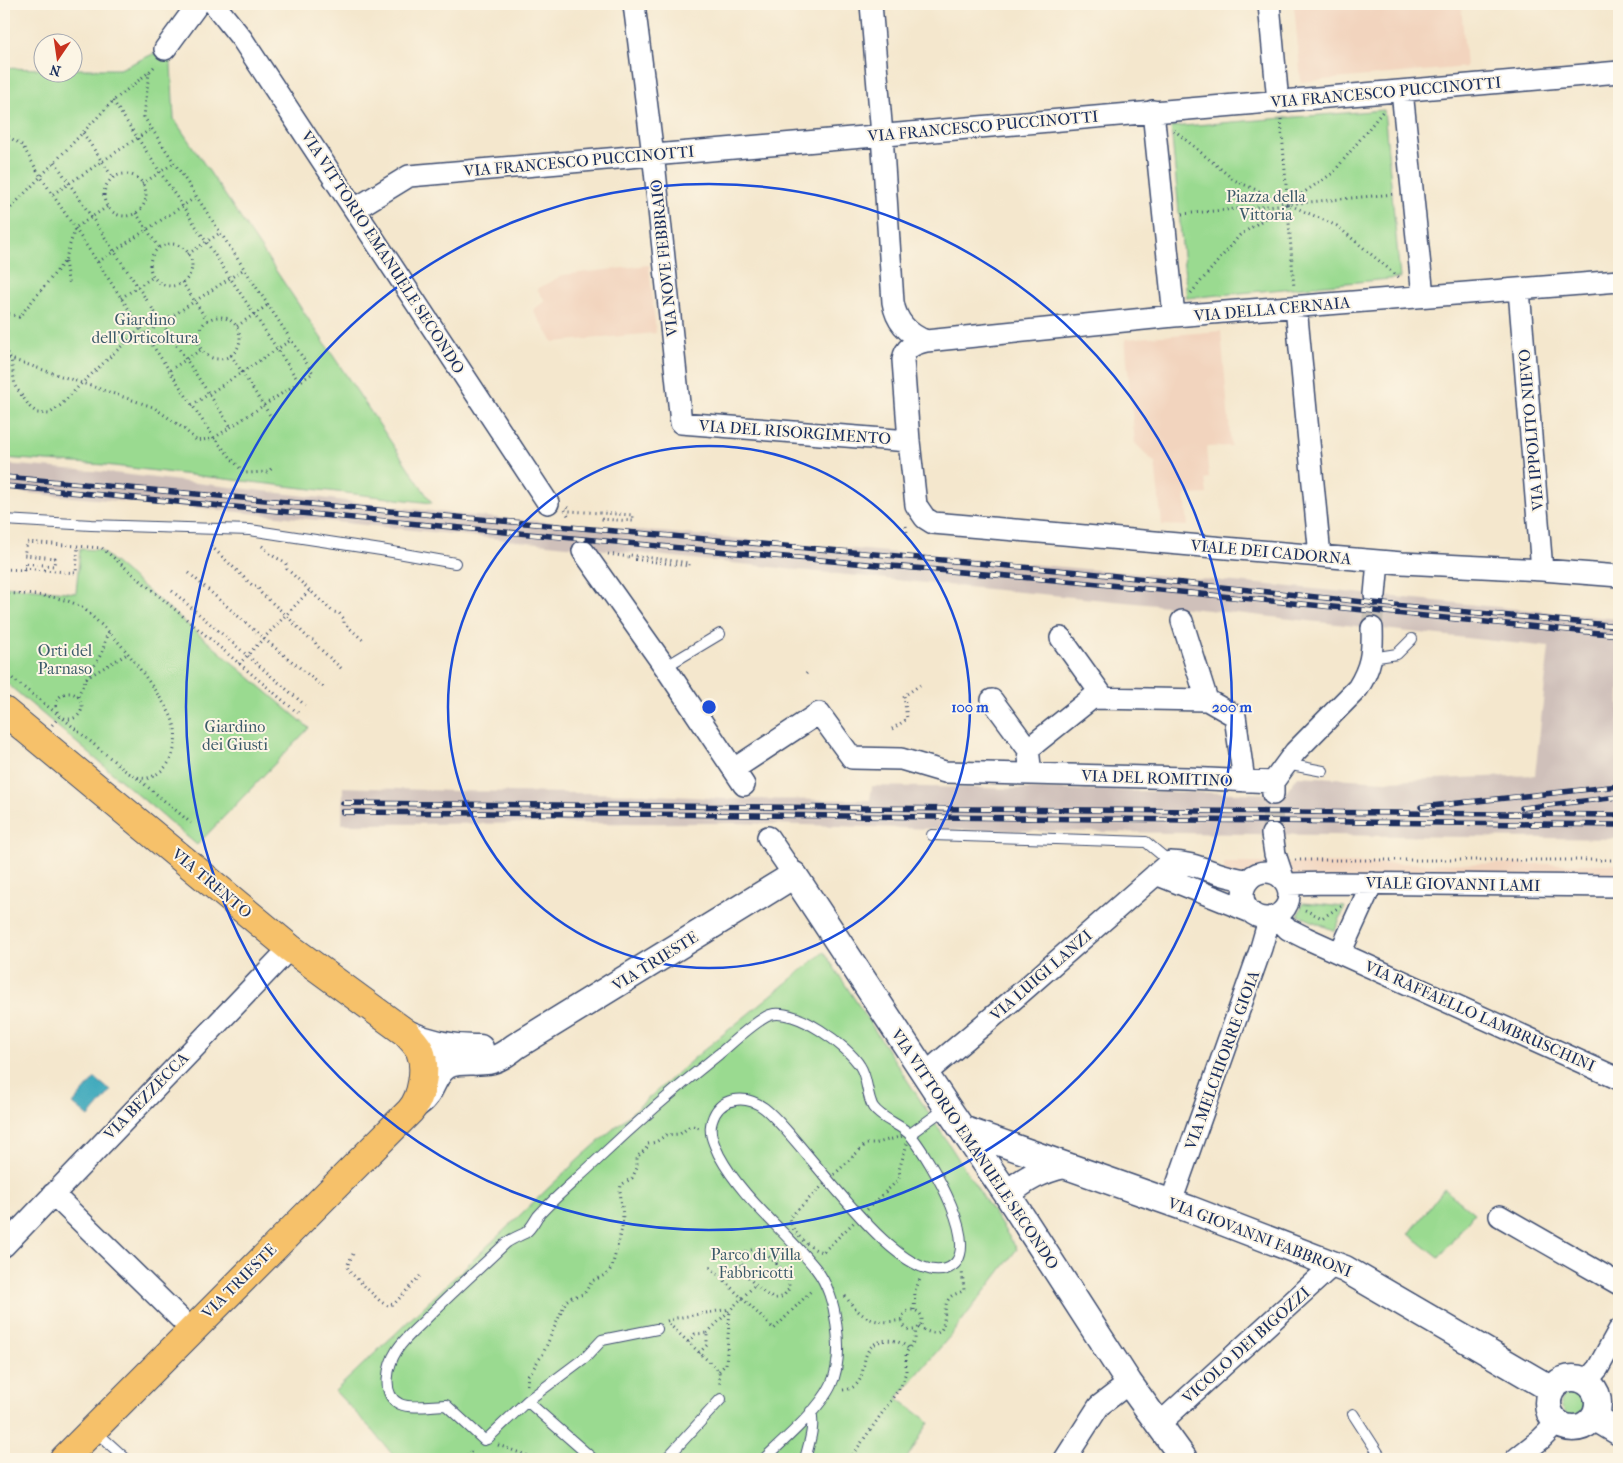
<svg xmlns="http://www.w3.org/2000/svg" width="1623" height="1463" viewBox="0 0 1623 1463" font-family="'IM FELL French Canon',serif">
  <rect width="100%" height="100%" fill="#fcf5e5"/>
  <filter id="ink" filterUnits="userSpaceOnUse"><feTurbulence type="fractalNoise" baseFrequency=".02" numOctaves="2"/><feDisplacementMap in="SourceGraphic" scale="10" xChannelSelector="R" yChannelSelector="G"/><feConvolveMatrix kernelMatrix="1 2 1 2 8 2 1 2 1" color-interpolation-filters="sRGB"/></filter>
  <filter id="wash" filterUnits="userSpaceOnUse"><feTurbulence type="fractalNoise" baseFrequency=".0096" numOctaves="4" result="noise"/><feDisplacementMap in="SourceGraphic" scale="20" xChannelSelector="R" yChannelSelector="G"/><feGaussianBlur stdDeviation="1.12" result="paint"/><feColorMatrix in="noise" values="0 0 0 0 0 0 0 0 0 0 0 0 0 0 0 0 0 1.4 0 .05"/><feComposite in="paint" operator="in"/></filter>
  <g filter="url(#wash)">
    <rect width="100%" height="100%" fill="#f4e7cd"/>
    <!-- built -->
    <path fill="#f2d4be" d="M1294 4H1461L1466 67 1301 82Z
      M649 265 656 333 553 342 533 310 545 301 537 289 563 275Z
      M1221 331 1231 446 1206 447 1209 478 1205 479 1207 494 1185 495 1188 526 1162 525 1155 463 1135 443 1125 339Z
      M1224 863 1619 864V888L1224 883Z"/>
    <!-- industrial -->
    <path fill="#cfc0ba" d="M4 464 105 472 465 515 1303 588 1619 619V839L967 830 736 823 342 824 343 787 454 791 641 794 727 799 870 800 872 786 1285 794 1298 776 1386 781 1535 775 1549 647 1208 610 915 582 210 509 4 491Z"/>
    <!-- green -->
    <path fill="#9ada90" stroke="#5a8477" d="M153 54H165L171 64 174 119 432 503 105 465 4 458V68L42 69V72H72L73 69H120Z
      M1384 110 1400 278 1187 298 1171 127Z
      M80 549 100 550 309 728 197 845 4 681V586L76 593Z
      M1303 903 1345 907 1335 931 1298 915Z
      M824 952 1017 1249 951 1335 897 1398 929 1422 907 1459H396L375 1433 335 1391 580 1158 699 1054Z
      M1444 1189 1474 1213 1439 1258 1409 1234Z
      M1561 1403a12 12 0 1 1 24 0a12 12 0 1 1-24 0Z"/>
    <!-- water -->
    <path fill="#3ca9bc" stroke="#2c6c8d" d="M95 1078 111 1091 89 1117 73 1104Z"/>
  </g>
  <g filter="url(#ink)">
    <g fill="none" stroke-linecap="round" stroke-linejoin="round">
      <!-- minor-tunnel -->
      <path stroke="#c9c2b7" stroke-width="21" stroke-dasharray="21 11" stroke-linecap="butt" d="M1372 628 1375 595
        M1272 834 1273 794"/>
      <defs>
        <path id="service" d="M4 520 91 525 250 530 381 550 455 563
          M1372 658 1397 654 1412 639
          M665 667 720 634
          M1286 764 1323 771
          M932 835 1146 842 1170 862
          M910 1134 946 1108
          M657 1329 602 1340 587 1356 527 1401 487 1439 484 1440 446 1405C434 1405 410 1409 400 1404 380 1395 388 1364 397 1350 404 1339 415 1330 423 1322 450 1294 479 1269 506 1243 513 1238 519 1236 525 1233 531 1229 534 1222 538 1216 554 1198 577 1179 595 1162 635 1124 676 1088 719 1054 731 1044 756 1020 770 1015 795 1007 848 1046 860 1066 868 1078 866 1094 873 1107 883 1121 902 1124 912 1137 928 1157 989 1255 946 1269 895 1286 802 1137 764 1108 745 1094 719 1097 712 1121 708 1133 714 1144 719 1155 743 1200 785 1230 816 1269 827 1283 834 1304 836 1322 839 1342 840 1366 831 1385 820 1409 783 1441 764 1459
          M527 1401 593 1459
          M1353 1414 1382 1459
          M94 1430 126 1459
          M666 1459 721 1399
          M805 1459C809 1443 815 1428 811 1411"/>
        <path id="minor" d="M214 4 242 39 548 503
          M634 4 655 171 681 423 909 441
          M871 4 882 135 893 302C896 321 908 334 926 341
          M1269 4 1278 102
          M165 49 198 4
          M1402 91 1423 296
          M1153 111 1174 316
          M355 209 409 176 1619 72
          M1619 281 1174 316 926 341C914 344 905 347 903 360L909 441 916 505 925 518 933 523 1402 563 1542 570 1619 576
          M1519 290 1542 570
          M1296 307 1320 556
          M583 551 665 667 744 785
          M1375 595 1378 561
          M1182 621 1207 700 1235 716 1244 781
          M1061 638 1104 698
          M992 700 1028 749
          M734 769 819 713 852 758 901 759 945 772 1187 778 1273 782
          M1031 774 1028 749 1092 698 1207 700
          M1273 794V782L1295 752 1358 688C1371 667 1373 653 1372 628
          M1272 834 1275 854 1283 878
          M768 837 794 875
          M1243 895a23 23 0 1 1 46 0a23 23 0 1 1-46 0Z
          M1156 874 1251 912
          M1287 884 1330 883 1619 886
          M1275 916 1288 929 1306 938 1619 1079
          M1340 953 1372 883
          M925 1074 1008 1004 1170 862C1198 862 1219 878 1248 880
          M53 1194 191 1329
          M1171 1202 1261 948 1267 927 1272 917
          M1500 1216 1619 1284
          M4 1246 290 948
          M1586 1382 1598 1368 1619 1330
          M1158 1425 1334 1264
          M1065 1459 1099 1406 1129 1383
          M1516 1459 1541 1439 1558 1422"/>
        <path id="tertiary" d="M406 1033C431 1044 453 1049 480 1048
          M418 1103C433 1093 431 1076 446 1066 457 1059 475 1063 488 1061 499 1059 507 1053 516 1046L794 875 947 1107 1007 1194 1129 1383 1184 1459
          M962 1129 1189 1209 1345 1269 1551 1389
          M1007 1194C1025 1179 1041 1170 1064 1165
          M1548 1403a25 25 0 1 1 50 0a25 25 0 1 1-50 0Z
          M1594 1417 1619 1432"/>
        <path id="primary" d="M4 711 290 948 406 1033C411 1039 417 1044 420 1051 427 1068 422 1098 410 1111L64 1459"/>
      </defs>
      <!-- service casing -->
      <use href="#service" stroke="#3c4b6f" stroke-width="12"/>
      <!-- minor casing -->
      <use href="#minor" stroke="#3c4b6f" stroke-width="24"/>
      <!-- tertiary casing -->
      <use href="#tertiary" stroke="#3c4b6f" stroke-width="29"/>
      <!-- primary casing -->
      <use href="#primary" stroke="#3c4b6f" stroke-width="30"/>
      <!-- path -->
      <path stroke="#3c4b6f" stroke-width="3" stroke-dasharray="1 4" stroke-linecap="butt" d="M113 101 299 382
        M1281 119 1294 288
        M1174 130 1234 180 1337 226 1401 279
        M83 133 113 178
        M4 134 22 145 41 177 214 438 244 473 268 472 272 468
        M55 162 231 427
        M104 195a21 21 0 1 1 42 0a21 21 0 1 1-42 0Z
        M142 184 174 163
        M53 194 151 129
        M136 213 159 248
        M1182 214 1394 194
        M4 215 113 101 149 72 156 65
        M150 265a21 21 0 1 1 42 0a21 21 0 1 1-42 0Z
        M188 254 220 233
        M65 262 69 286
        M98 262 196 197
        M182 282 207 320
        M1191 293 1240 235 1333 173 1383 111
        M121 298 153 277
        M4 312 19 317 65 261 75 228 107 207
        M198 338a21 21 0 1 1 42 0a21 21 0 1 1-42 0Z
        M237 326 268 305
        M145 334 244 269
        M4 349 11 359 153 407 183 428 197 441 214 438 313 373 144 117 149 72
        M231 355 271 417
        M4 357 11 359 15 386 30 407 37 413 49 414 61 405 81 384 141 328
        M170 370 202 349
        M192 405 291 340
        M567 507 569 511 633 515V521L600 519
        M565 510 569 517
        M906 526 907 533
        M211 546 253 586H257L261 593 286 615 309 639 314 640 317 646 343 670
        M262 546C266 549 269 553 272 555 279 561 286 558 287 569L333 612 339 613 344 619V623L365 642
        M608 554 630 557V555L689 563V566L632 559
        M24 568 76 573 78 546
        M4 569 24 570V563L54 566 55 558 24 555 27 542 102 548 298 713
        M189 573 263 638 326 689
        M172 591 305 705
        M4 593C29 595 59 594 81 607 87 610 91 616 96 620 121 642 135 662 154 689 162 701 173 715 175 729 177 743 173 762 161 771 148 781 141 780 127 772L60 716 4 672
        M239 664 309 591
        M806 674 809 671
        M86 678 129 653
        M56 706a13 13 0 1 1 26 0a13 13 0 1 1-26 0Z
        M78 696C85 679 93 669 101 654 105 647 104 639 109 632
        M52 725 60 716
        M892 729 907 719 904 696 920 685
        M137 778 191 823
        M1295 860H1619
        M1305 910 1322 918 1341 906
        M910 1134 899 1170 900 1176 898 1180 823 1252C808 1249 792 1232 789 1218L866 1144H874Z
        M756 1249C768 1253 800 1281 785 1294 783 1297 779 1298 775 1298 762 1297 719 1253 756 1249Z
        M353 1254 347 1266 349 1271 381 1302 388 1306 395 1303 420 1276
        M776 1264 786 1254
        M710 1267 774 1329 813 1289
        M845 1296C862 1319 874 1325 902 1320
        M914 1310 915 1291 920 1279
        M902 1320a10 10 0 1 1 20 0a10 10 0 1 1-20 0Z
        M667 1321 676 1318 730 1309
        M669 1324 719 1371 720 1386
        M919 1327C923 1330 928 1332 934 1333 948 1334 942 1309 948 1300 952 1293 959 1294 964 1290L962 1271
        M707 1333 756 1284
        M688 1342 695 1334 707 1333V1345L699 1353
        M719 1371 726 1364 730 1310
        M527 1385 528 1375C534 1370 536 1362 542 1356L566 1301 572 1297 584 1294 592 1281 607 1274 612 1267 622 1228 623 1215 620 1191 621 1185 632 1178 637 1168V1157L646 1149 648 1144 656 1142 666 1135 680 1134 689 1127 693 1126 699 1128
        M843 1390C866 1388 861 1366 867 1353 874 1337 897 1337 908 1348
        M498 1445 537 1459
        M463 1459 474 1449
        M850 1459 901 1386 906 1372V1353L915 1339 916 1329"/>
      <!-- service -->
      <use href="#service" stroke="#fff" stroke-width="10"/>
      <!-- minor -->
      <use href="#minor" stroke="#fff" stroke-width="21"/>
      <!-- tertiary -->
      <use href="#tertiary" stroke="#fff" stroke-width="26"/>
      <!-- primary -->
      <use href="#primary" stroke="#f6c16b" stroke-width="28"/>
      <defs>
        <path id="rail" d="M4 477 1079 572 1383 604 1619 626
          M4 486 681 548 1078 582 1619 635
          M343 803 1619 815
          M1421 807 1619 786
          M1522 808 1619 797
          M343 812 755 815 1619 825"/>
      </defs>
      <!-- rail casing -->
      <use href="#rail" stroke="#1b2f5e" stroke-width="5.5"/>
      <!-- rail -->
      <use href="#rail" stroke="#fcf5e5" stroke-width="4" stroke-dasharray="11" stroke-linecap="butt"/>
    </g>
  </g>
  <!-- distance rings -->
  <g fill="none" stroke="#1d4ed8" stroke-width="2.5">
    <circle cx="709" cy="707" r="261"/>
    <circle cx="709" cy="707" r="523"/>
  </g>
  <g text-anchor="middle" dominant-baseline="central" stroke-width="4" stroke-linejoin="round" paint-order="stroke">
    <!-- street labels -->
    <g font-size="16" fill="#1b2f5e" stroke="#fcf5e5">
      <text transform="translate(1386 92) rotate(-5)">VIA FRANCESCO PUCCINOTTI</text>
      <text transform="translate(983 126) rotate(-5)">VIA FRANCESCO PUCCINOTTI</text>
      <text transform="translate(579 161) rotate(-5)">VIA FRANCESCO PUCCINOTTI</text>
      <text transform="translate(383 252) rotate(57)">VIA VITTORIO EMANUELE SECONDO</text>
      <text transform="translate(664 258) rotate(-96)">VIA NOVE FEBBRAIO</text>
      <text transform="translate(1272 309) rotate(-5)">VIA DELLA CERNAIA</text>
      <text transform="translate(1531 430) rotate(-95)">VIA IPPOLITO NIEVO</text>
      <text transform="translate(795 432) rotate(4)">VIA DEL RISORGIMENTO</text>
      <text transform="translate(1271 552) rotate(5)">VIALE DEI CADORNA</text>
      <text transform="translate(1157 778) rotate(2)">VIA DEL ROMITINO</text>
      <text transform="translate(212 883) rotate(40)">VIA TRENTO</text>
      <text transform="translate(1453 884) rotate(1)">VIALE GIOVANNI LAMI</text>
      <text transform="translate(655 961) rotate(-32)">VIA TRIESTE</text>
      <text transform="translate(1041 975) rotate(-41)">VIA LUIGI LANZI</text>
      <text transform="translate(1480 1016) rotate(24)">VIA RAFFAELLO LAMBRUSCHINI</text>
      <text transform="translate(1222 1060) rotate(-70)">VIA MELCHIORRE GIOIA</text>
      <text transform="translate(146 1096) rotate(-46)">VIA BEZZECCA</text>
      <text transform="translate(975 1149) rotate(56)">VIA VITTORIO EMANUELE SECONDO</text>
      <text transform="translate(1260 1237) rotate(21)">VIA GIOVANNI FABBRONI</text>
      <text transform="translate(239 1281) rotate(-45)">VIA TRIESTE</text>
      <text transform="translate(1246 1345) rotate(-42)">VICOLO DEI BIGOZZI</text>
    </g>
    <!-- park labels -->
    <g font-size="16" fill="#3b5a6a" stroke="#fcf5e5">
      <text x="1266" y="196">Piazza della<tspan x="1266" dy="18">Vittoria</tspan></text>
      <text x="145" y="319">Giardino<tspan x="145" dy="18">dell'Orticoltura</tspan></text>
      <text x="65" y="650">Orti del<tspan x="65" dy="18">Parnaso</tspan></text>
      <text x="235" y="726">Giardino<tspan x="235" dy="18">dei Giusti</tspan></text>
      <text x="756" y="1254">Parco di Villa<tspan x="756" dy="18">Fabbricotti</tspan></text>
    </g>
  </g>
  <circle cx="709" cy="707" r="8" fill="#1d4ed8" stroke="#fcf5e5" stroke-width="2.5"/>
  <g font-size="15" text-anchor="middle" font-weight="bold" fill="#1d4ed8" stroke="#fcf5e5" stroke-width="4" stroke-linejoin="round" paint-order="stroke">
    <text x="970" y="712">100 m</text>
    <text x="1232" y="712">200 m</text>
  </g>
  <!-- margin -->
  <rect width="1623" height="1463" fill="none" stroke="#fcf5e5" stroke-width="20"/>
  <!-- north arrow -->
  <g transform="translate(58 58) rotate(193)"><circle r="24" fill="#fcf5e5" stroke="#a2a6af"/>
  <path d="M0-4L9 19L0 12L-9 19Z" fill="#c8321e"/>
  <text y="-8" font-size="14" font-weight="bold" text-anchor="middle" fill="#1b2f5e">N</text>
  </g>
</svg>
